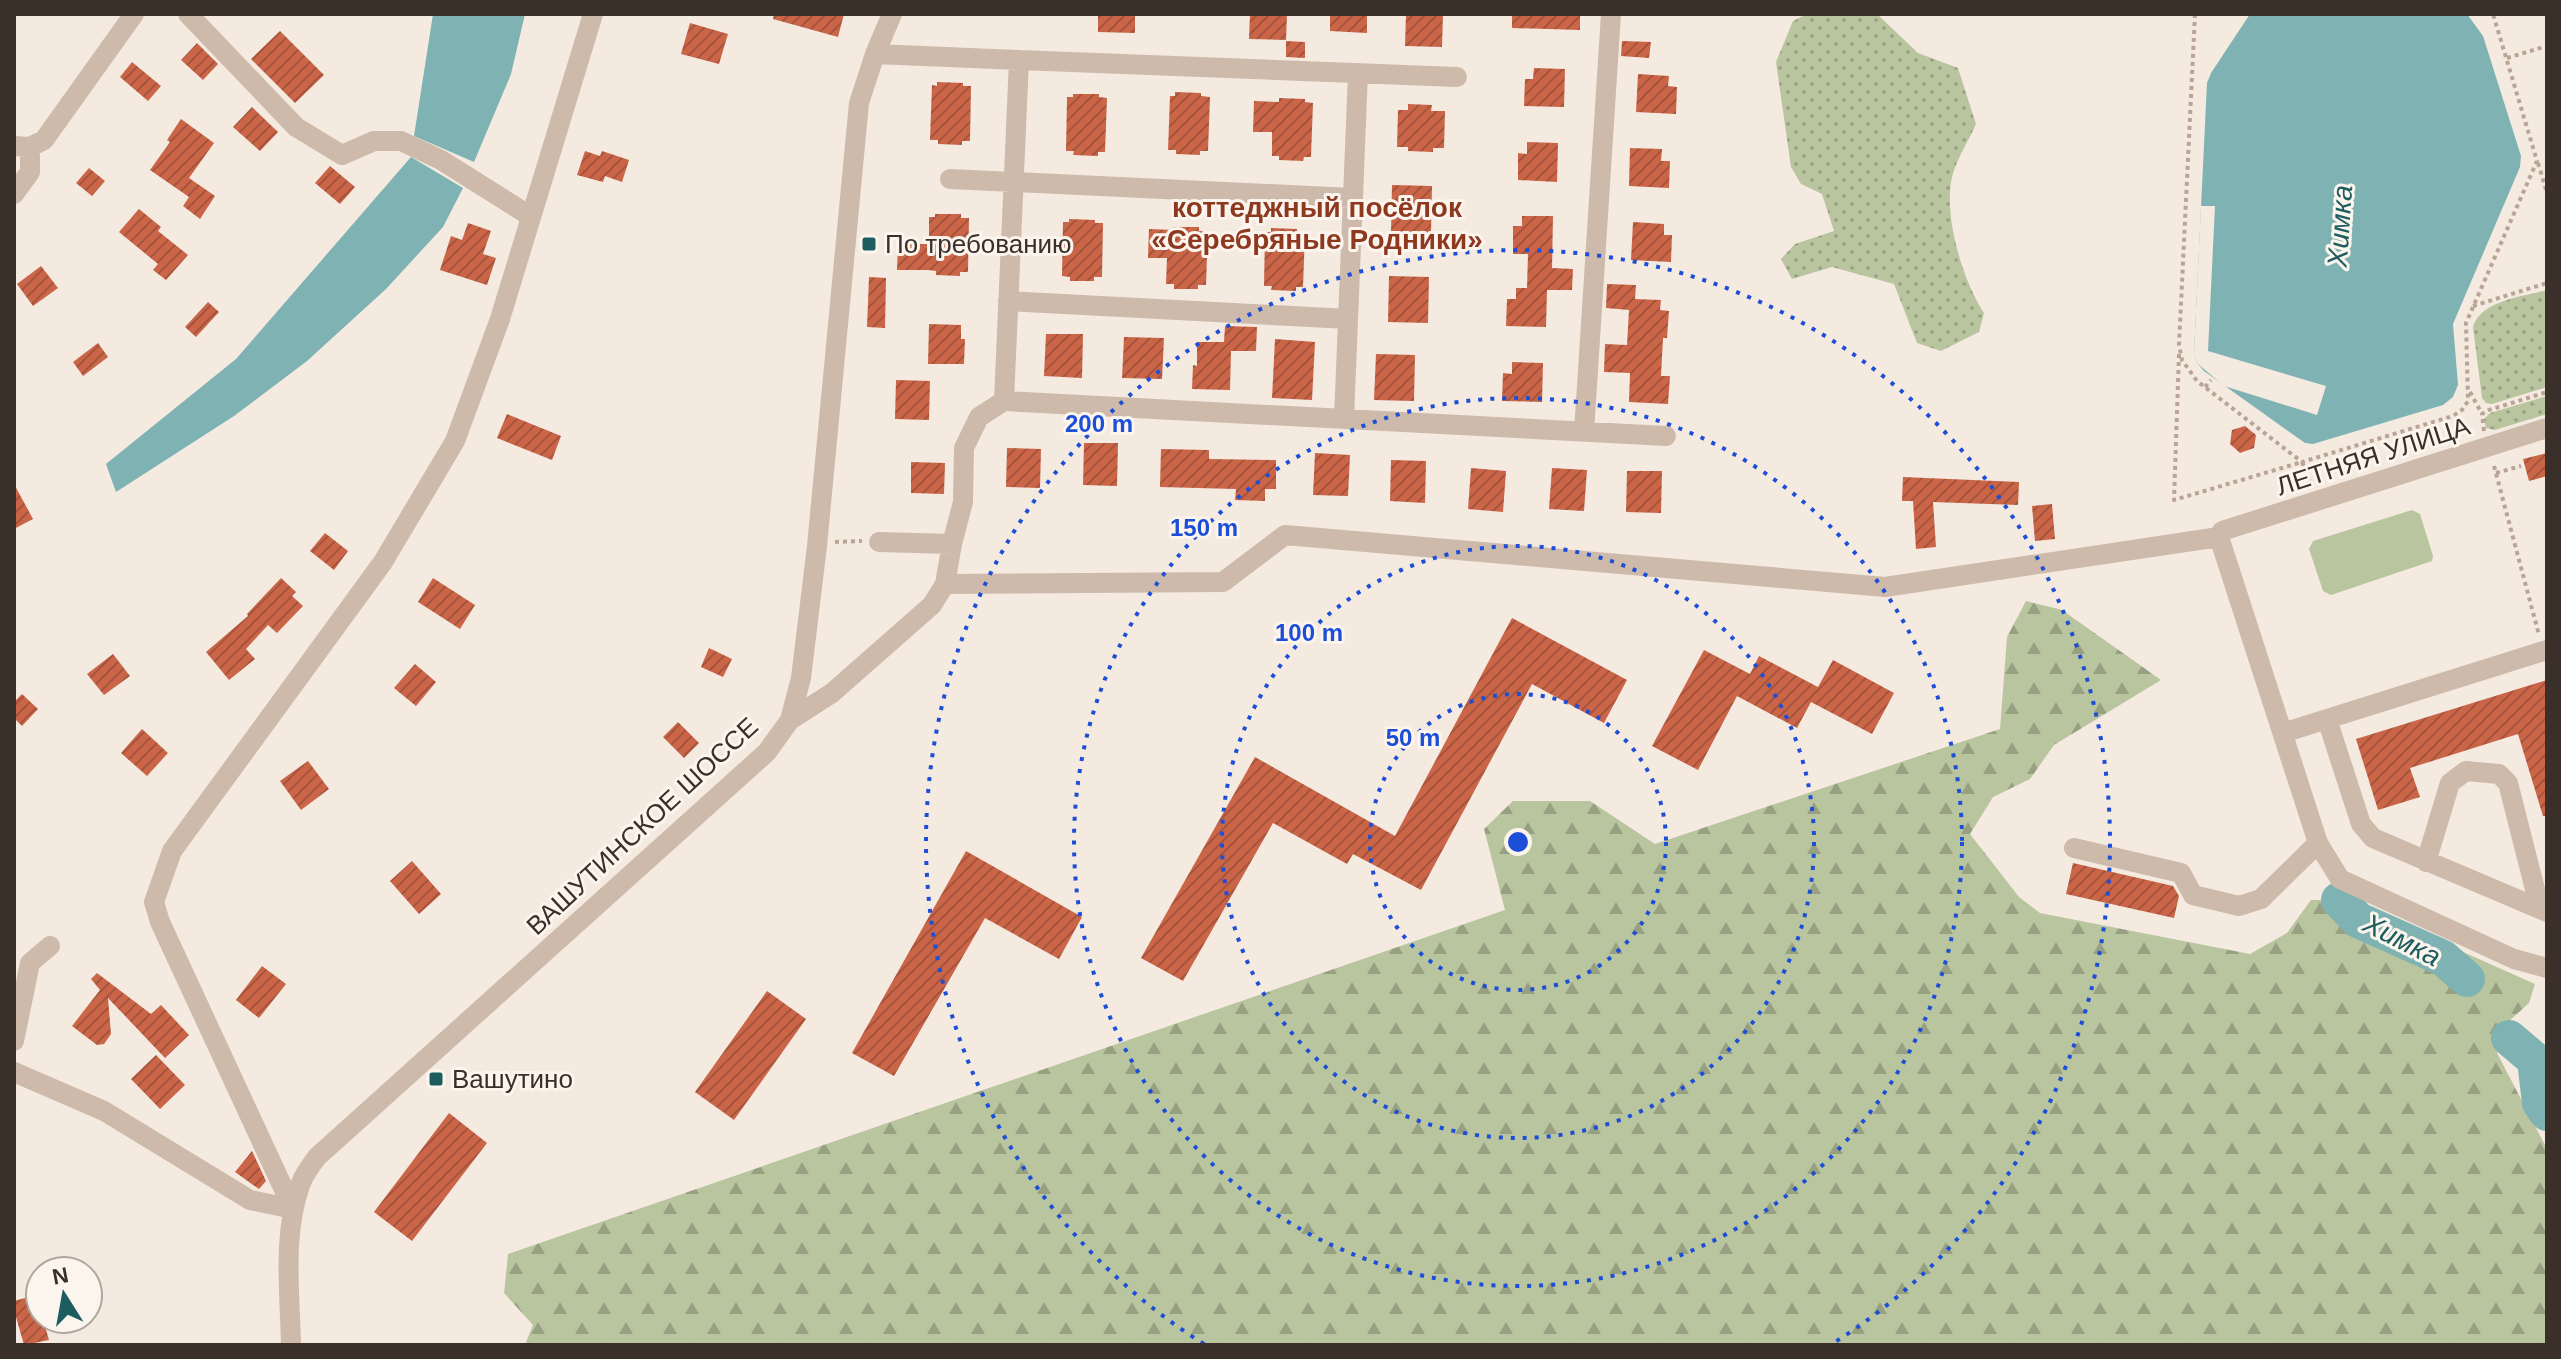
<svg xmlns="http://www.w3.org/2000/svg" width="2561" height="1359" viewBox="0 0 2561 1359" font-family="Arial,sans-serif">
  <defs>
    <pattern id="grass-dots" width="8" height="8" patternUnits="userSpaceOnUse" patternTransform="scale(2)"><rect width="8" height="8" fill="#b9c59f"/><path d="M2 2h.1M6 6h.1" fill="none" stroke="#98a082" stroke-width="1.8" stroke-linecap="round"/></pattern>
    <pattern id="forest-firs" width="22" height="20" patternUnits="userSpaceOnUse" patternTransform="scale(2)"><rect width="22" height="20" fill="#b9c59f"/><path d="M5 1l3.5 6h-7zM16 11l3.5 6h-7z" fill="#98a082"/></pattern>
    <pattern id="building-hatch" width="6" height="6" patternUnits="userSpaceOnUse" patternTransform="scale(2)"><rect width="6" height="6" fill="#cb6548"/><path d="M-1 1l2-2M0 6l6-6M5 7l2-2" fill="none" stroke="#a6543c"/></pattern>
  </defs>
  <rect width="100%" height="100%" fill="#f4eae0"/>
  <!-- grass -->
  <path fill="url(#grass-dots)" d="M1807 14H1877L1918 53 1958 68 1976 124C1968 142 1954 163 1951 182 1945 221 1963 281 1984 313L1979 332 1941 351 1917 343 1894 284 1832 267 1792 279 1781 259 1795 244 1834 231 1822 194 1801 184 1791 167 1776 62 1793 21Z
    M2547 290V387L2492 404 2486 403 2482 398 2473 327C2481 300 2523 297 2547 290Z
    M2547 396V414L2495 430 2486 428 2484 419 2490 413Z"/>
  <!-- forest -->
  <path fill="url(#forest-firs)" d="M2026 601 2062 610 2161 680 2054 745 2030 779 1993 797 1970 834 2019 897 2040 913 2250 954 2287 933 2311 900H2339L2358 920 2409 928 2535 984 2529 1003 2497 1032V1053L2547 1149V1345H525L533 1325 504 1293 508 1254 1505 910 1484 829 1513 801H1590L1655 844 2000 729 2007 637Z"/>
  <!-- garden -->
  <path fill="#b9c59f" d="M2412 510 2420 514 2433 556 2432 561 2331 595 2323 591 2309 549 2313 541Z"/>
  <!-- water -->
  <path fill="#7eb2b3" d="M433 14H525L511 74 474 162 414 136Z
    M2250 14H2467L2483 36 2521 156 2520 167 2453 324 2458 385 2453 397 2443 405 2313 444 2305 443 2204 371 2198 364 2194 353 2207 83 2211 73Z
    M411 157 463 188 443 227 386 289 307 361 234 416 116 492 106 464 236 359Z"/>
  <!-- pier -->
  <path fill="#f4eae0" d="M2201 206H2215L2208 351 2326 386 2317 415 2224 386 2198 364 2194 353Z"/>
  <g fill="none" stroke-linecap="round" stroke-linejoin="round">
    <!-- river -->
    <path stroke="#7eb2b3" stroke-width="36" d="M2339 900 2358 920 2443 958 2467 979
      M2509 1038 2535 1060 2540 1103 2547 1113"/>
  </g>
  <!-- building -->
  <path fill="url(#building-hatch)" d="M774 14H844L838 37 773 19Z
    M1098 14H1135V33L1098 32Z
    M1250 14H1287L1286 40 1249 39Z
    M1330 14H1367V33L1330 31Z
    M1406 14H1443L1442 47 1405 46Z
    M1512 14H1580V30L1512 28Z
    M690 23 728 34 719 64 681 54Z
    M280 31 324 75 295 103 251 59Z
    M1286 41 1305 42V58L1286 57Z
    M1622 41 1651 42 1649 58 1621 56Z
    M197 43 218 64 203 80 181 60Z
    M132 62 161 86 148 101 120 77Z
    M1534 68 1565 69 1564 107 1524 106 1525 79H1533Z
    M1638 74 1669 76 1668 86 1677 87 1676 114 1636 112Z
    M937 82 963 83V86H971L970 141H962V145L938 144V140H930L932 85 937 86Z
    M1175 92 1201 93V96L1210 97 1208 151H1200V155L1176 154V150H1168L1170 96H1175Z
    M1073 94H1099V97L1107 98 1105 152H1098V156L1073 155 1074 151H1066L1067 97H1073Z
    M1279 98 1305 99V102L1313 103 1311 157H1304L1303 161 1279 160V156H1272V132H1253L1254 101 1279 102Z
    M1408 104 1432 105 1431 111H1445L1444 148H1433V152L1408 151V147H1397L1398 110H1408Z
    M252 107 278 132 260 151 233 127Z
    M181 119 214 143 189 178 215 196 200 219 183 206 189 197 150 170 170 142 167 140Z
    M1527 142 1558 143 1557 182 1518 180V153L1527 154Z
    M1630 148 1662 149 1661 161H1670L1669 188 1629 186Z
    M585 151 600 156 602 151 629 160 622 182 605 176 603 182 577 175Z
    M330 166 355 187 340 204 315 183Z
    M89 168 105 181 92 196 76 183Z
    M1392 185 1432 186 1431 233 1391 232Z
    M139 209 161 227 158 231 188 255 166 280 153 270 158 264 119 232Z
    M935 214H961V218H969L968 272H960V276L936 275V271L928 270H897L898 244H929V217H935Z
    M1522 216H1553L1552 268 1573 269 1572 290H1547L1546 327 1506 326 1507 299H1516V288H1527L1528 254H1513V226H1522Z
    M1069 219 1095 220V223H1103L1102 277H1094V281H1070V277L1062 276 1063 222H1069Z
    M1633 222 1664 224V235H1672L1671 262 1631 260Z
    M468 223 491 231 483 254 496 258 487 285 440 270 451 236 462 240Z
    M1173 227H1199V231H1208L1206 285H1198V289H1174V284H1166L1167 258H1148L1149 229 1173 230Z
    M1271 228 1297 229V232L1305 233 1303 287H1296V291L1271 290 1272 286H1264L1265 232H1271Z
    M41 266 58 288 33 306 17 284Z
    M1389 276 1429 277 1428 323 1388 322Z
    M869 277 886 278 885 328 867 327Z
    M1607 284 1636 285 1635 299 1661 300 1660 310 1669 311 1667 338H1663L1661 376H1670L1668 404 1629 402 1630 373 1604 372 1605 344 1627 345 1629 310 1606 308Z
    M208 302 219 312 196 337 185 327Z
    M929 324 961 325V339H965L964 364H928Z
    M1225 326 1257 327 1256 351H1231L1230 390 1192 389 1193 365 1197 366V342H1224Z
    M1046 334H1083L1082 378 1044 376Z
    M1124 337 1164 338 1162 379 1122 378Z
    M1275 339 1315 342 1312 400 1272 398Z
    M98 343 108 357 83 376 73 362Z
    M1376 354 1415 355 1414 401 1374 400Z
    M1512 362 1543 363 1542 402 1502 401 1503 373 1512 374Z
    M896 380 930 381 929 420 895 419Z
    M507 414 561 436 552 460 497 438Z
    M2245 426 2256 435 2254 448 2240 453 2230 444 2232 430Z
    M1084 443H1118L1117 486 1083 485Z
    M1007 448 1041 449 1040 488 1006 487Z
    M1161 449 1209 450V459L1276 460V489H1265V501L1235 500 1236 489 1160 487Z
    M1315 453 1350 455 1348 496 1313 495Z
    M2547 453V476L2529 481 2523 459Z
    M1391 460 1426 461 1425 503 1390 501Z
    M911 462 945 463 944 494 911 493Z
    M1471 468 1506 471 1503 512 1468 509Z
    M1552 468 1587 470 1584 511 1549 509Z
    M1627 471H1662L1661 513 1626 512Z
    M1903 477 2019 482 2018 505 1933 502 1936 547 1916 549 1913 501H1902Z
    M14 484 33 519 14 529Z
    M2052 504 2055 539 2035 541 2032 506Z
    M325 533 348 551 334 570 310 551Z
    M281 578 296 592 292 596 303 606 277 633 268 625 246 649 255 659 229 680 206 652 248 616 247 614Z
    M433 578 475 605 460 629 418 602Z
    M1512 618 1627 680 1604 723 1532 684 1421 890 1353 854 1347 864 1273 823 1183 981 1141 958 1255 757 1395 836Z
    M709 648 732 659 723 677 701 667Z
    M1704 650 1750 674 1759 656 1818 687 1833 660 1894 693 1872 734 1811 702 1797 728 1737 696 1698 770 1652 746Z
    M113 654 130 676 104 695 87 674Z
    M415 664 436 682 416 706 394 688Z
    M2547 680V816H2543L2518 734 2410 768 2420 797 2378 810 2356 739Z
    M22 694 38 709 22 726 14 718V702Z
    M678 722 699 743 684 758 663 737Z
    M142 729 168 753 147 776 121 753Z
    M308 761 329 789 301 810 280 781Z
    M966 851 1082 917 1059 959 985 918 894 1076 852 1053Z
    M412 861 441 894 419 914 390 881Z
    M2073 863 2173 886 2179 896 2174 918 2066 894Z
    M262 966 286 984 259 1018 236 1000Z
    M97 973 151 1014 161 1005 189 1035 165 1058 108 998 111 1034 104 1044 97 1045 72 1026 100 990 91 979Z
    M767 991 806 1019 734 1120 695 1092Z
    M156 1055 185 1085 160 1109 131 1079Z
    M449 1113 487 1143 412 1241 374 1212Z
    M252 1151 266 1181 259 1189 235 1172Z
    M36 1295 40 1319H43L49 1340 24 1345 14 1310V1301Z"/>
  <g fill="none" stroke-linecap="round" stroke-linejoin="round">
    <!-- path -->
    <path stroke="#baa495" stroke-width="4" stroke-dasharray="4 4" stroke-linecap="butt" d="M2195 14 2179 345 2182 360 2197 381 2302 462 2453 416 2462 410 2468 401 2466 323 2537 161 2493 14
      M2507 58 2547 46
      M2538 163 2547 193
      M2473 306 2547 283
      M2179 354 2174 500 2302 462 2311 484
      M2205 387 2211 380
      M2470 392 2482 414
      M2484 431 2482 414 2489 410 2547 392
      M2494 466 2539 635
      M2496 473 2521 466
      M835 542 862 541"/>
    <!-- minor -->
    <path stroke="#cebaab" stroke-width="20" d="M188 14 296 127 342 155 374 141H401L441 160 530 216
      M875 54 1019 60
      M14 146 30 147 44 140 134 14
      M950 179 1353 198
      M14 194 30 172V147
      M1008 301 1348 319
      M1004 401 1666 436
      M1344 419 1358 73
      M1584 432 1611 14
      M2219 537 2318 843 2340 879 2514 959 2547 968
      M2219 537 2222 531 2547 428
      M879 542 952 544
      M945 584 1223 582 1285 535 1885 587 2219 537
      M2327 719 2547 650
      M790 720 832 693 932 605 945 584 952 544 963 502 964 448 979 417 1004 401 1019 60 1457 77
      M2283 733 2327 719 2361 824 2373 838 2547 912
      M2074 848 2181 873 2193 895 2239 906 2261 899 2318 843
      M2426 862 2450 783 2466 771 2499 774 2508 783 2540 909
      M14 1041 30 963 50 946
      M14 1072 104 1111 250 1200 293 1209 160 922 154 902 172 851 383 562 455 441 500 319 593 14
      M291 1345C290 1293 282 1233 301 1183 304 1174 311 1165 317 1157L767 752 790 720 801 678 817 546 859 103 875 54 892 14"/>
  </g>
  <!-- distance rings -->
  <g fill="none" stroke="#1d4ed8" stroke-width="4" stroke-dasharray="4 8">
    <circle cx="1518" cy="842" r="148"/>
    <circle cx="1518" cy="842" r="296"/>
    <circle cx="1518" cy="842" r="444"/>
    <path d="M1204 1344A592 592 0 1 1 1832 1344"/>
  </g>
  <!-- markers -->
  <g fill="#1d5c5f" stroke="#fbf5ed" stroke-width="3">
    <rect x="861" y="236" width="16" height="16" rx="4"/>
    <rect x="428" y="1071" width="16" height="16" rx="4"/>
  </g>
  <g text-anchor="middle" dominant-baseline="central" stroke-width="6" stroke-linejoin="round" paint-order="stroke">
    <!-- poi labels -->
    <g font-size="26" fill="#3b2f2a" stroke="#fbf5ed" text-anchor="start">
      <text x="885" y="244">По требованию</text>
      <text x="452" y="1079">Вашутино</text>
    </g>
    <!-- street labels -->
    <g font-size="26" fill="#3b2f2a" stroke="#fbf5ed">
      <text transform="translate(2373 456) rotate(-18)">ЛЕТНЯЯ УЛИЦА</text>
      <text transform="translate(642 826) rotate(-43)">ВАШУТИНСКОЕ ШОССЕ</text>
    </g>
    <!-- neighbourhood labels -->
    <g font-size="28" font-weight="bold" fill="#8e3820" stroke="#fbf5ed">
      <text x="1317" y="207">коттеджный посёлок<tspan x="1317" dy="32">«Серебряные Родники»</tspan></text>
    </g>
    <!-- water labels -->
    <g font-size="28" font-style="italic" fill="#1d5c5f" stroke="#fbf5ed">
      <text transform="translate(2340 226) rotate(-86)">Химка</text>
      <text transform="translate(2402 940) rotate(27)">Химка</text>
    </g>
  </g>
  <circle cx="1518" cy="842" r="12" fill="#1d4ed8" stroke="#fbf5ed" stroke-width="4"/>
  <g font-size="24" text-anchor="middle" font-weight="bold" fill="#1d4ed8" stroke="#fbf5ed" stroke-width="6" stroke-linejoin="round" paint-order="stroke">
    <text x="1099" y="432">200 m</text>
    <text x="1204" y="536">150 m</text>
    <text x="1309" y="641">100 m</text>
    <text x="1413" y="746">50 m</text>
  </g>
  <!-- border -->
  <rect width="2561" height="1359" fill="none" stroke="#3b2f2a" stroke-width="32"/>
  <!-- north arrow -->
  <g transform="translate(64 1295) rotate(349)"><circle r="38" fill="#fbf5ed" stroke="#aea69f" stroke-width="2"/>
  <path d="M0-6L14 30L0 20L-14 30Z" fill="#1d5c5f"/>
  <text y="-12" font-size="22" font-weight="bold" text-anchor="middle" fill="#3b2f2a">N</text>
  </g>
</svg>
